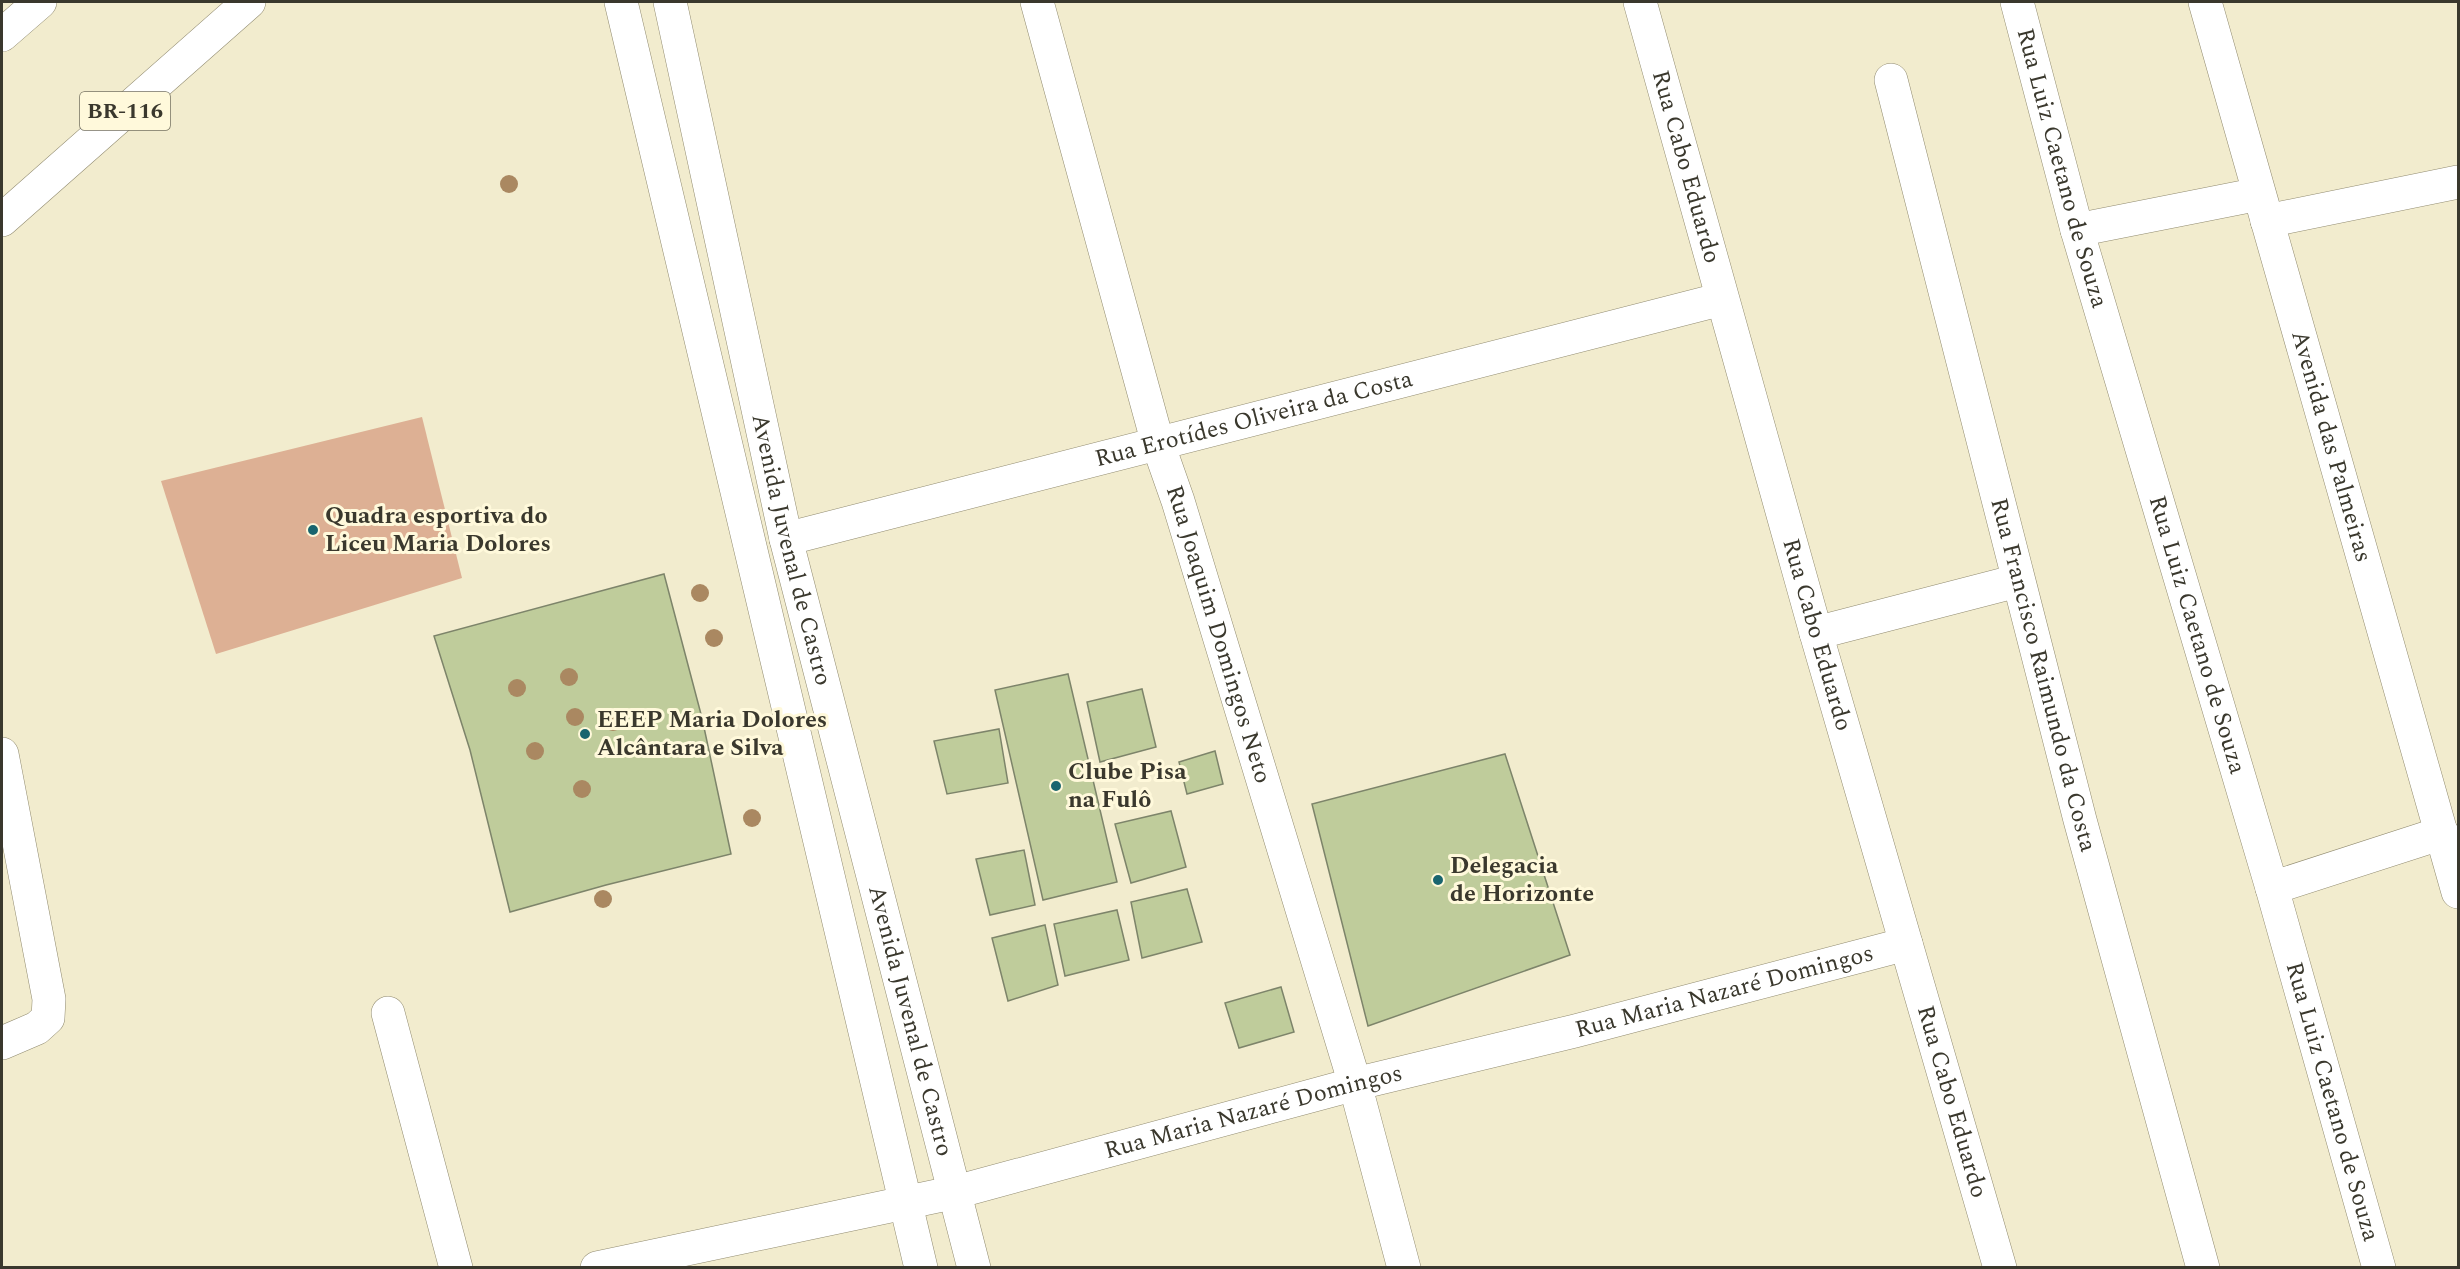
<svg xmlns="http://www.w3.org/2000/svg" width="2460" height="1269" viewBox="0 0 2460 1269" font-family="Spectral,serif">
  <rect width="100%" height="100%" fill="#f2ecce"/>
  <!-- green -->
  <path fill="#ddb094" d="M422 417 462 578 216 654 161 481Z"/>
  <!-- building -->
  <path fill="#bfcc9b" stroke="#7d846a" stroke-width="1.5" d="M664 574 702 718 731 854 606 885 510 912 470 750 434 636Z
    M1068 674 1117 882 1043 900 995 690Z
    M1142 689 1156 747 1100 762 1087 702Z
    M999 729 1008 783 947 794 934 741Z
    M1215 751 1223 784 1187 794 1179 762Z
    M1505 754 1570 955 1368 1026 1312 804Z
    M1171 811 1186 867 1131 883 1115 824Z
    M1024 850 1035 905 990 915 976 859Z
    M1187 889 1202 942 1142 958 1131 902Z
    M1117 910 1129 960 1065 976 1054 924Z
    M1045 925 1058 985 1008 1001 992 938Z
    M1281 987 1294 1032 1239 1048 1225 1003Z"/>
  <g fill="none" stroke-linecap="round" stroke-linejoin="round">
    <defs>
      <g id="minor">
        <path id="s1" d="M1037 2 1158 444 1178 501 1355 1084 1404 1268"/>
        <path id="s2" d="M1640 2 1816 633 2000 1268"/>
        <path id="s3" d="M2017 2 2077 230 2272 888 2379 1268"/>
        <path id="s4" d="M2205 2 2458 892"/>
        <path id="s5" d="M1891 80 2080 820 2203 1268"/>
        <path d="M2267 221 2458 182"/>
        <path d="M2077 230 2259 194"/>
        <path id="s6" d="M786 539 1722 299"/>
        <path d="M1816 633 2017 581"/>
        <path d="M2 754 49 999 48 1018 37 1028 2 1043"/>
        <path d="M2272 888 2442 833"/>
        <path d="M388 1013 456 1268"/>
        <path id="s7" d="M597 1268 956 1192 1355 1084 1575 1031 1906 944"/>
      </g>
      <g id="tertiary">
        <path d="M621 2 921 1268"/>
        <path id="s8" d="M670 2 786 539 974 1268"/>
      </g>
      <path id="trunk" d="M2 35 40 2
        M2 220 249 2"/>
    </defs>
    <!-- minor casing -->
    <use href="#minor" stroke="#918b70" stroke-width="34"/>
    <!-- tertiary casing -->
    <use href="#tertiary" stroke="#918b70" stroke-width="34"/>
    <!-- trunk casing -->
    <use href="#trunk" stroke="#918b70" stroke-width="34"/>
    <!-- minor -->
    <use href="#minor" stroke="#fff" stroke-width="33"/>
    <!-- tertiary -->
    <use href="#tertiary" stroke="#fff" stroke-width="33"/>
    <!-- trunk -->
    <use href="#trunk" stroke="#fff" stroke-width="33"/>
  </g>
  <!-- trees -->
  <g fill="#aa8861">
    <circle cx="509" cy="184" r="9"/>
    <circle cx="700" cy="593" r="9"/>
    <circle cx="714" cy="638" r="9"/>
    <circle cx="569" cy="677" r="9"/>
    <circle cx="517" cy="688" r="9"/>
    <circle cx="575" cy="717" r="9"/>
    <circle cx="613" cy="722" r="9"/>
    <circle cx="535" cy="751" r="9"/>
    <circle cx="582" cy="789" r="9"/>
    <circle cx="752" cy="818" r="9"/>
    <circle cx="603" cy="899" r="9"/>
  </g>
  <!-- markers -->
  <g fill="#19656f" stroke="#fff9db" stroke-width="2">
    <circle cx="313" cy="530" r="6"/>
    <circle cx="585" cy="734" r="6"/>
    <circle cx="1056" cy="786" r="6"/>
    <circle cx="1438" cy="880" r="6"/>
  </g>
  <g text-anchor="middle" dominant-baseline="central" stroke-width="6" stroke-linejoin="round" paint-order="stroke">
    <!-- shield labels -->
    <rect fill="#fff9db" stroke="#757261" stroke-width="1.5" x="80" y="92" width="90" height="38" rx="4.5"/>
    <g font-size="22" font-weight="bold" fill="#3a382d">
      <text x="125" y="111">BR-116</text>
    </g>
    <!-- street labels -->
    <g font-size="24" fill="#3a382d" stroke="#fff9db">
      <text stroke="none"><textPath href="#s2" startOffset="171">Rua Cabo Eduardo</textPath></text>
      <text stroke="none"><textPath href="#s3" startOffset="172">Rua Luiz Caetano de Souza</textPath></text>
      <text stroke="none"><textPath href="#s6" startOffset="483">Rua Erotídes Oliveira da Costa</textPath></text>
      <text stroke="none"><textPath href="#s4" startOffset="462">Avenida das Palmeiras</textPath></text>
      <text stroke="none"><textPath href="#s8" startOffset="561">Avenida Juvenal de Castro</textPath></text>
      <text stroke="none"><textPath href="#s1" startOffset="658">Rua Joaquim Domingos Neto</textPath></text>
      <text stroke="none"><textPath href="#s2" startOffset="657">Rua Cabo Eduardo</textPath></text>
      <text stroke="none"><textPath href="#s3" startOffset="658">Rua Luiz Caetano de Souza</textPath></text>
      <text stroke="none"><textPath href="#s5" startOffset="614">Rua Francisco Raimundo da Costa</textPath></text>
      <text stroke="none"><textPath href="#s7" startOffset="1161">Rua Maria Nazaré Domingos</textPath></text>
      <text stroke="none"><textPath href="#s8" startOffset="1047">Avenida Juvenal de Castro</textPath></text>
      <text stroke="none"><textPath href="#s3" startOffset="1144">Rua Luiz Caetano de Souza</textPath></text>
      <text stroke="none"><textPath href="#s2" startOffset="1143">Rua Cabo Eduardo</textPath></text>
      <text stroke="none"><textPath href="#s7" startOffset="675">Rua Maria Nazaré Domingos</textPath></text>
    </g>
    <!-- poi labels -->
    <g font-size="24" font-weight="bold" fill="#3a382d" stroke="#fff9db" text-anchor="start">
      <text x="325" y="516">Quadra esportiva do<tspan x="325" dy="28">Liceu Maria Dolores</tspan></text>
      <text x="597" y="720">EEEP Maria Dolores<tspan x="597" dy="28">Alcântara e Silva</tspan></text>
      <text x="1068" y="772">Clube Pisa<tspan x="1068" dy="28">na Fulô</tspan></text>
      <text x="1450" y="866">Delegacia<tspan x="1450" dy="28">de Horizonte</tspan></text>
    </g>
  </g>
  <!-- border -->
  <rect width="2460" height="1269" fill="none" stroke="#3a382d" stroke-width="6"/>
</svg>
